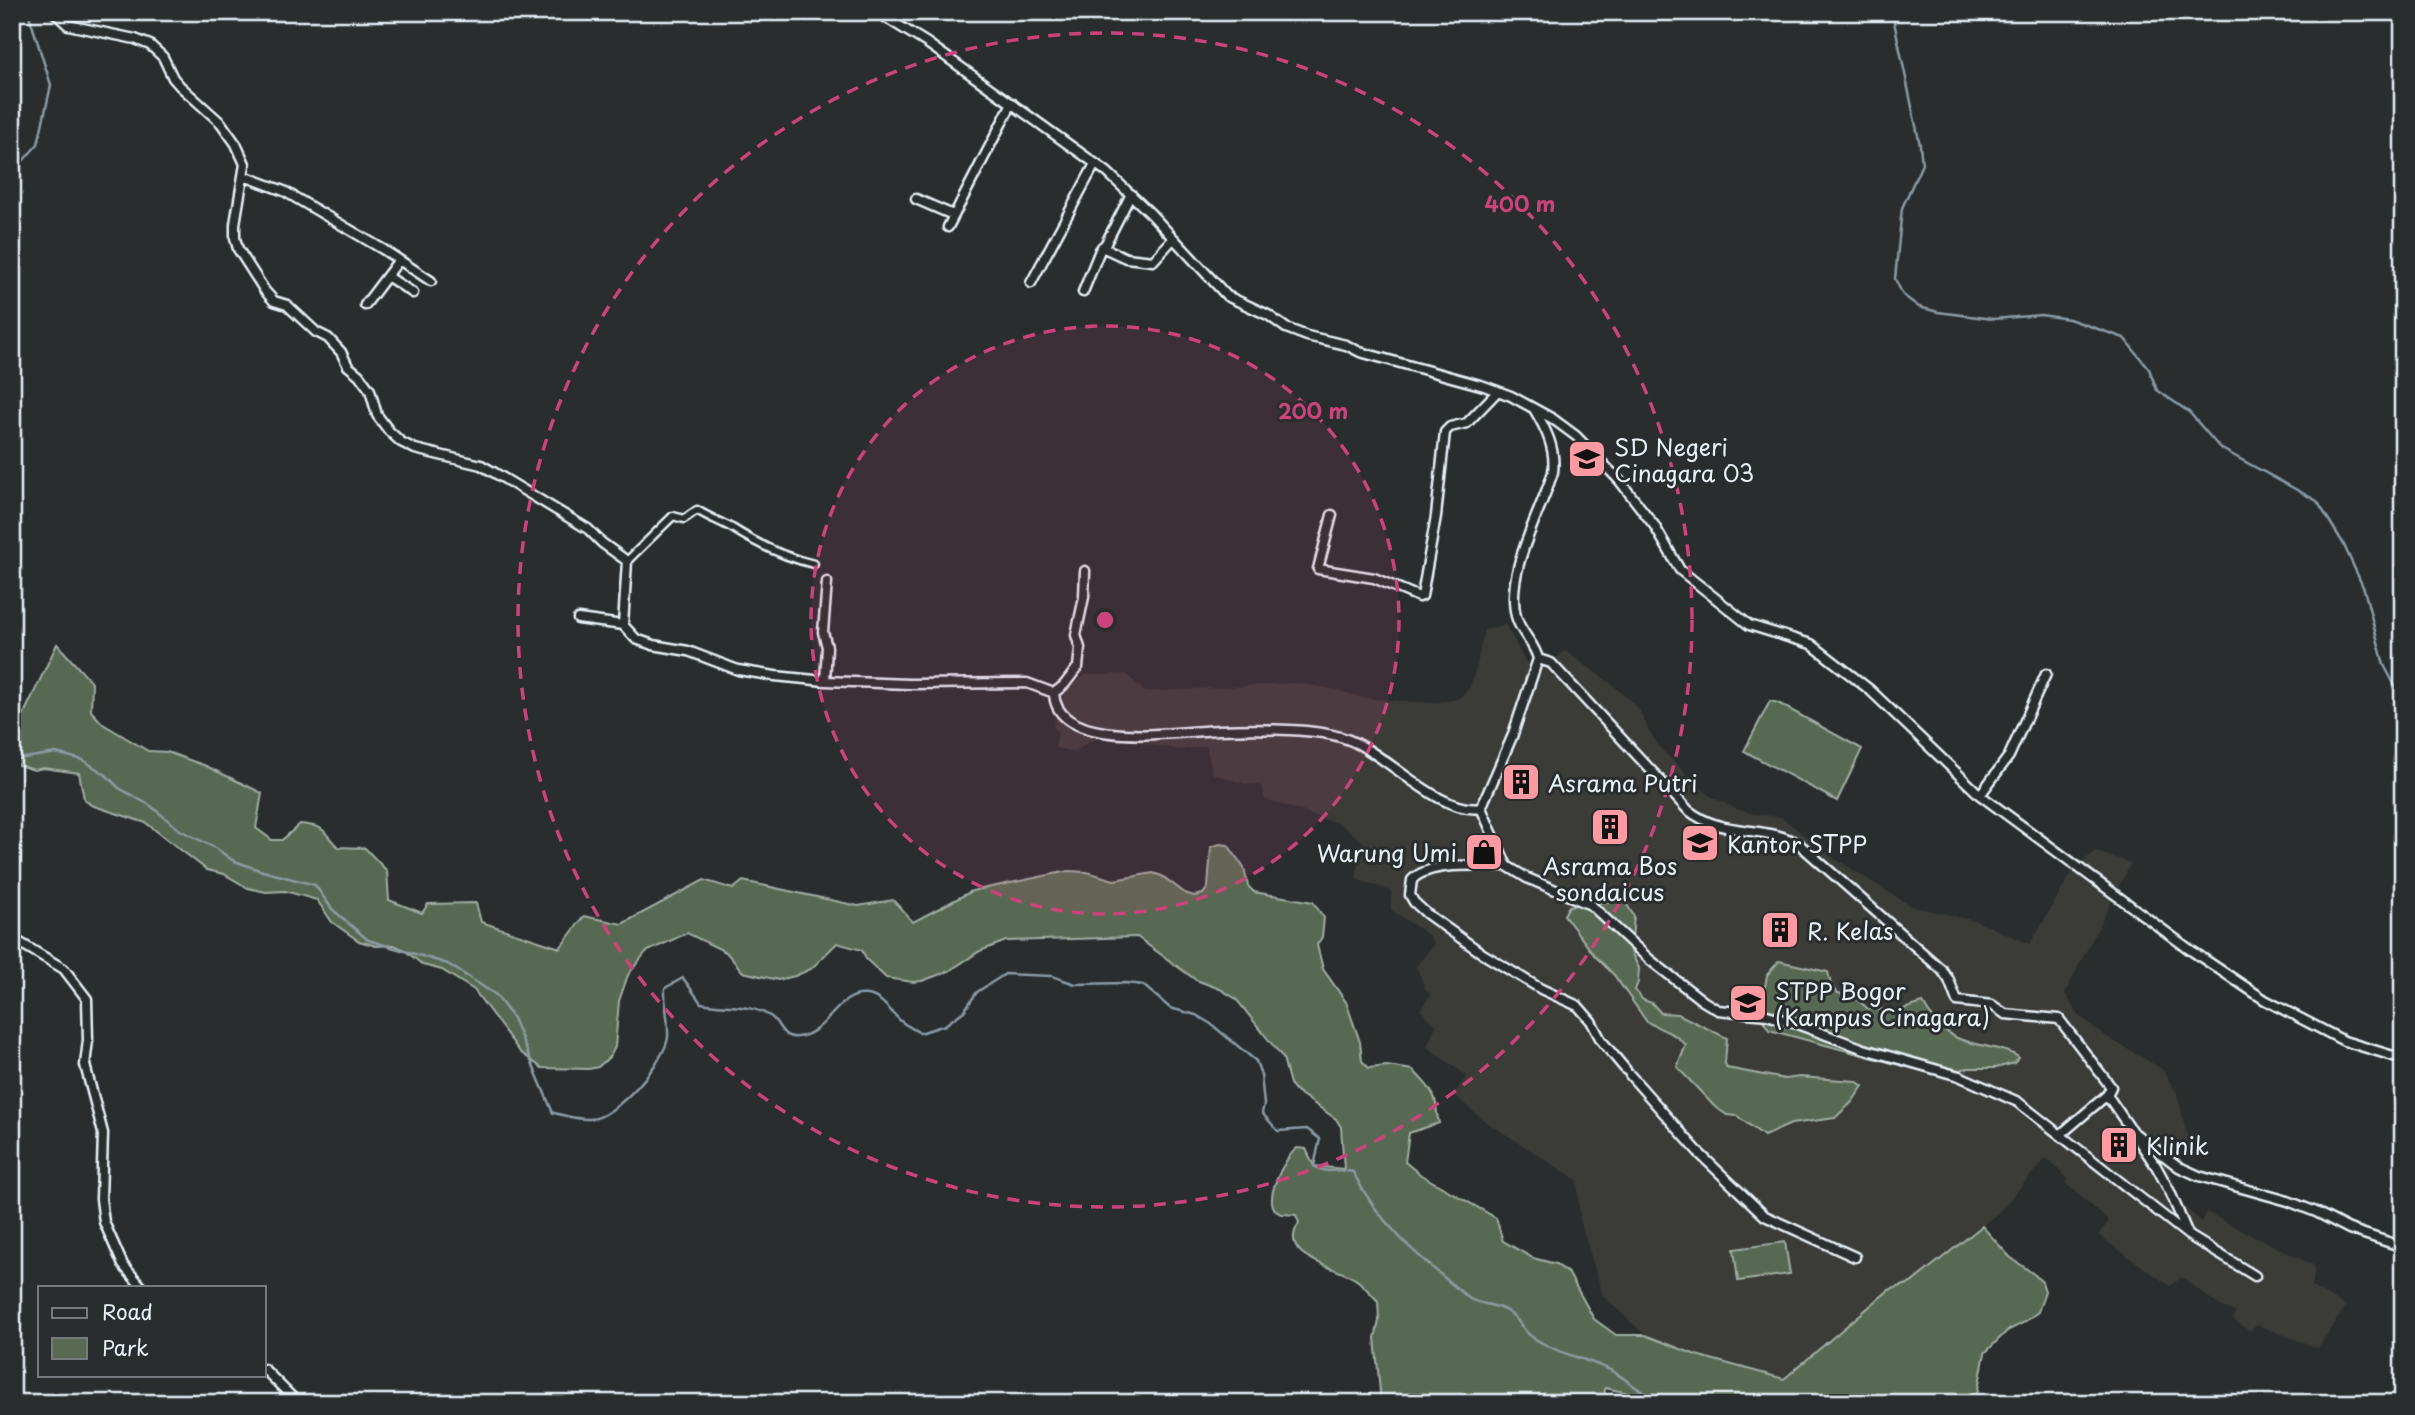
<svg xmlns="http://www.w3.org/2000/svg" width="2415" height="1415" viewBox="0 0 2415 1415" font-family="'Playpen Sans',sans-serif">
  <rect width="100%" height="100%" fill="#2a2d2e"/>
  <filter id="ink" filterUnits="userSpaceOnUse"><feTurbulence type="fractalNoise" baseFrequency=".0143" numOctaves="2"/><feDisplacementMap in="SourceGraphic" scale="14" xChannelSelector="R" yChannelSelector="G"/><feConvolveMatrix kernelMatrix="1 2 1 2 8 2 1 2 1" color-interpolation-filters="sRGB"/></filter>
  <g filter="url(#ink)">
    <!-- built -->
    <path fill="#3b3a37" d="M1505 624 1528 666 1544 668 1565 651 1612 684 1639 709 1649 731 1661 749 1709 795 1736 809 1754 814 1781 817 1834 858 1911 906 1976 921 2030 944 2072 872 2095 851 2131 863 2065 993 2078 1015 2107 1037 2162 1069 2177 1093 2190 1145 2170 1170 2182 1205 2202 1222 2206 1212 2315 1266 2312 1287 2346 1306 2318 1348 2257 1325 2250 1331 2232 1319 2236 1313 2218 1305 2182 1277 2170 1286 2098 1235 2109 1221 2065 1183 2068 1179 2046 1158 1999 1212 1911 1283 1889 1290 1784 1379 1696 1355 1645 1335 1603 1296 1580 1220 1577 1180 1486 1122 1453 1095 1467 1076 1427 1047 1436 1025 1420 1010 1430 995 1425 988 1416 966 1434 944 1430 936 1391 910V891L1356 879 1358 864 1368 846 1340 824 1265 799 1261 785 1245 784 1213 774 1206 746 1179 750 1106 736 1090 741 1074 752 1055 748 1058 733 1053 726 1065 691 1085 675 1126 674 1145 692 1296 683 1333 689 1363 698 1433 703 1458 699 1469 689 1477 665 1484 630Z"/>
    <!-- green -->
    <path fill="#596952" stroke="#a0ada5" stroke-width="2" d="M57 644 92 683 91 711 103 724 148 751 167 752 206 766 262 793 256 828 272 840H282L300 824C329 827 320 830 338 847L365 848 387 871 389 900 422 913 428 904 476 903 481 922 560 948 584 916 622 924 704 880 733 889 743 881 858 906 893 900 913 922 972 891 1068 871 1087 872 1114 880 1153 873 1162 876 1185 893 1194 896 1203 894 1208 887 1211 847 1220 844 1228 845 1244 868 1248 886 1254 892 1313 902 1324 918 1322 937 1317 945 1323 969 1346 1002 1360 1042 1362 1061 1369 1068 1387 1066 1413 1070C1420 1078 1432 1088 1435 1099 1437 1107 1436 1113 1439 1123L1409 1133 1405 1162 1421 1175 1496 1218 1503 1241 1533 1258 1556 1264 1569 1274 1594 1319 1616 1335H1645L1696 1355 1784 1379 1889 1290 1911 1283 1982 1226 2010 1257 2035 1275 2042 1282 2045 1291 2038 1312 2023 1323 2007 1331 1985 1353 1977 1394 1986 1403H1646L1624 1392 1605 1388 1604 1403H1381L1375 1338 1379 1321 1378 1301C1372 1295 1365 1287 1358 1281 1341 1267 1275 1259 1299 1223L1296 1215C1291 1214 1283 1215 1279 1213 1260 1203 1285 1157 1297 1148L1306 1149 1314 1166 1344 1169 1341 1127 1336 1119 1296 1091 1290 1084 1283 1058 1236 999 1220 989 1196 980 1137 937 1006 941 980 951 949 971 922 981 913 982 886 978 866 959 862 950 837 943 811 969 795 976 778 980 743 972 726 952 687 933 646 952 628 975 619 1001 615 1047 611 1055 605 1061 598 1067 589 1069 542 1068 520 1052 474 990 442 970 423 965 403 949 394 945 376 946 359 941 332 922 317 900 285 891 266 892 248 888 224 874 207 870 146 823 91 805 84 799 79 773 43 768 34 770 12 763V739Z
      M1770 701 1778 703 1862 749 1837 801 1744 751Z
      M1624 900 1634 916 1631 952 1639 968 1638 982 1635 990 1643 1000 1652 1003 1661 1013 1678 1014 1727 1038 1725 1063 1727 1068 1785 1079 1799 1077 1856 1081 1863 1086 1852 1102 1835 1118 1791 1124 1764 1136 1737 1116 1727 1115 1715 1107 1677 1067 1686 1045 1676 1036 1647 1022 1614 975 1595 956 1564 915 1569 906Z
      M1779 961 1828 972 1831 985 1838 993 1855 997 1868 1009 1900 1010 1923 1003C1930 1016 1943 1031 1957 1038 1971 1045 2012 1049 2019 1058L2014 1063 1996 1068H1968L1950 1072 1932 1071 1896 1064 1769 1030 1760 1016 1767 975Z
      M1785 1242 1790 1274 1738 1281 1734 1249Z"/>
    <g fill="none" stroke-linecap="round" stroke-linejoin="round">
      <!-- stream -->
      <path stroke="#8a9ba6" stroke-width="2.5" d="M1892 12 1920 145 1922 164 1902 208 1895 279 1903 295 1919 307 1938 312 1993 319 2041 315 2069 319 2124 338 2149 369 2157 390 2189 412 2220 448 2317 501 2343 543 2364 589 2384 665 2403 701
        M12 189 22 162 38 144 51 85 28 12
        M12 760 56 753 83 760 106 775 119 788 151 806 180 830 217 849 232 860 259 870 315 885 332 909 368 940 448 964 496 995 513 1018 553 1113C564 1115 578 1120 590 1119 615 1119 666 1060 668 1037 669 1021 664 1004 665 988L683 978 701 1003C724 1008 749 1003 770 1016 780 1022 781 1039 797 1037 828 1035 837 990 868 995 882 997 892 1014 902 1022 907 1026 914 1029 920 1033L945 1025 964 1011 977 992 1005 974 1052 976 1075 984 1126 983 1143 985 1170 1008 1196 1015 1211 1024 1256 1061 1261 1075 1264 1104 1262 1113 1278 1131 1307 1129 1320 1139 1314 1166C1326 1175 1339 1168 1353 1172 1380 1227 1424 1261 1470 1299 1480 1304 1490 1304 1500 1308 1519 1315 1519 1327 1531 1336 1554 1353 1585 1358 1610 1370 1628 1379 1640 1394 1661 1399 1670 1401 1679 1398 1688 1397L1697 1403"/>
      <defs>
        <path id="pedestrian" d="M627 561 673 516 684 519 697 510C708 517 721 522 732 528 757 544 784 557 814 564"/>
        <path id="minor" d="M54 12 68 25 135 39 150 45 163 57 173 78 180 86 221 123 236 144 245 164 235 224V238L238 249 265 291 274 301 287 305 316 332 328 338 341 352 348 366 359 375 370 390 377 415 389 431 401 442 415 449 481 465 495 473 588 529 602 543 627 561 623 625 636 639 653 645 688 651 738 670 775 676 825 681 909 684 1027 683 1054 693C1056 752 1182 731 1219 730 1242 729 1266 729 1289 730 1311 731 1336 733 1356 743 1392 760 1442 815 1481 808
          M877 12 927 43 1107 172 1151 214 1227 296 1268 315 1286 328 1307 336 1346 345 1360 352 1484 386 1511 396 1553 419 1576 436 1619 480 1654 525 1680 570 1749 625 1811 644 1870 690 1980 795 2189 949 2265 1000 2344 1041 2403 1059
          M244 176 284 191 384 250 431 281
          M916 199 953 215
          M948 227 1012 103
          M1102 247 1126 258 1153 261 1173 239
          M387 276 413 293
          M1031 283 1095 164
          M1083 292 1100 250 1106 243 1131 194
          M365 305 399 260
          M1534 409C1546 429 1556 449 1553 472 1540 514 1505 572 1516 616 1520 633 1535 643 1538 659
          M1332 515 1318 569 1374 578 1419 597 1422 596 1436 516 1445 432 1450 427 1467 423 1498 391
          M578 619 623 625
          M1538 659 1512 737 1481 808 1507 866 1527 878 1591 905 1650 960 1703 1001 1718 1010 1767 1015 1797 1024 1864 1049 1959 1076 2018 1102 2188 1235 2255 1276
          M1538 659 1551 663 1688 810C1723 838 1762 824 1799 844L1942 970 1949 980 1957 1001 1992 1005 2005 1014 2059 1019 2111 1087 2107 1095 2060 1135
          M825 681 827 647 823 632 827 582
          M1054 693 1064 685 1078 667 1080 648 1076 635 1084 597 1085 571
          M1980 795 2009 756 2046 674
          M1507 866C1482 866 1429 861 1412 880L1410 895 1414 902 1427 914 1483 954 1541 989 1578 1006 1591 1021 1601 1040 1626 1070
          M12 938 64 969 87 999 88 1040 85 1065 103 1133 101 1199 104 1222 123 1265 142 1287
          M1630 1075 1701 1155 1765 1216 1855 1257
          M2107 1095 2156 1166 2170 1192 2188 1234
          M2133 1132 2179 1167 2199 1176 2288 1201 2316 1212 2349 1229 2403 1247
          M264 1369 298 1403"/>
      </defs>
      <!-- pedestrian casing -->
      <use href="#pedestrian" stroke="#e8f1f8" stroke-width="11"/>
      <!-- minor casing -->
      <use href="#minor" stroke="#e8f1f8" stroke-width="13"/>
      <!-- pedestrian -->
      <use href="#pedestrian" stroke="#2a2d2e" stroke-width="6"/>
      <!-- minor -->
      <use href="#minor" stroke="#2a2d2e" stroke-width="8"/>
    </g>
  </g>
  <!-- distance rings -->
  <circle cx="1105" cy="620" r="294" fill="#ca437a" fill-opacity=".12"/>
  <g fill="none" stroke="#ca437a" stroke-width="3.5" stroke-dasharray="12 9">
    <circle cx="1105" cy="620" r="294"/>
    <circle cx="1105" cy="620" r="587"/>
  </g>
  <!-- icons -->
  <defs>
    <symbol id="school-square" viewBox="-11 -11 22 22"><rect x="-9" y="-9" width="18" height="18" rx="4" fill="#ff9aa2" stroke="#2a2d2e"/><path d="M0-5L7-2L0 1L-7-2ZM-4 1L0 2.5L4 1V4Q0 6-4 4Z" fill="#111"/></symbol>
    <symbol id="building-square" viewBox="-11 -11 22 22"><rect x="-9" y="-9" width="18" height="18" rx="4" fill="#ff9aa2" stroke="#2a2d2e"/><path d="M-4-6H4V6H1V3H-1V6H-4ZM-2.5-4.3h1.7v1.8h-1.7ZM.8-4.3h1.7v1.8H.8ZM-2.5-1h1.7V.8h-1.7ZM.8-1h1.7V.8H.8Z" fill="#111"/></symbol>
    <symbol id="university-square" viewBox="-11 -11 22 22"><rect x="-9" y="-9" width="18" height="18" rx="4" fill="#ff9aa2" stroke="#2a2d2e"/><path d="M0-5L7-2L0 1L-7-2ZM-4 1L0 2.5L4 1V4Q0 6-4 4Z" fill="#111"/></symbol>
    <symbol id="shop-square" viewBox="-11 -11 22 22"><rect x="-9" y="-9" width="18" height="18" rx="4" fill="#ff9aa2" stroke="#2a2d2e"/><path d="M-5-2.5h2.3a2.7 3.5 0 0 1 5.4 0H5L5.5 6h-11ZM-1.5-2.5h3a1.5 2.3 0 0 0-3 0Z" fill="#111"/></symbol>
  </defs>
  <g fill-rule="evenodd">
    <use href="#school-square" x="1565" y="437" width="44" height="44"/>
    <use href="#building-square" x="1499" y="760" width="44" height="44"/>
    <use href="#building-square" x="1588" y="805" width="44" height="44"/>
    <use href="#university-square" x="1678" y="821" width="44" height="44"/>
    <use href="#shop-square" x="1462" y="830" width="44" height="44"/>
    <use href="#building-square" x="1758" y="908" width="44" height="44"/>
    <use href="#university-square" x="1726" y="981" width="44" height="44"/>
    <use href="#building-square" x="2097" y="1123" width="44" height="44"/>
  </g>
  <g text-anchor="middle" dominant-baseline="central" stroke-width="6" stroke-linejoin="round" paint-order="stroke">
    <!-- poi labels -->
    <g font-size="23" fill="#e8f1f8" stroke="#2a2d2e" text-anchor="start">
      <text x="1614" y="446">SD Negeri<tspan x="1614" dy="26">Cinagara 03</tspan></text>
      <text x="1548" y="782">Asrama Putri</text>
      <text x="1727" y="843">Kantor STPP</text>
      <text x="1457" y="852" text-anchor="end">Warung Umi</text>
      <text x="1610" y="865" text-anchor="middle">Asrama Bos<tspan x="1610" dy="26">sondaicus</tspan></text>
      <text x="1807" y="930">R. Kelas</text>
      <text x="1775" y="990">STPP Bogor<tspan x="1775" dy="26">(Kampus Cinagara)</tspan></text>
      <text x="2146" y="1145">Klinik</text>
    </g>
  </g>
  <circle cx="1105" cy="620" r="10" fill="#ca437a" stroke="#2a2d2e" stroke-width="3.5"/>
  <g font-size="21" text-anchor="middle" font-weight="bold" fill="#ca437a" stroke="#2a2d2e" stroke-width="6" stroke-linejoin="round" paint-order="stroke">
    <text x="1520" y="212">400 m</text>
    <text x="1313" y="419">200 m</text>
  </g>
  <!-- margin -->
  <rect width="2415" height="1415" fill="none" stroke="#2a2d2e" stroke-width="42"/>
  <rect x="21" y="21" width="2373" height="1373" fill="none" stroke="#e8f1f8" stroke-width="2.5" filter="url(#ink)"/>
  <!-- legend -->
  <rect x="38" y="1286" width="228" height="91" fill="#2a2d2e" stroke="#767b7f" stroke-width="2"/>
  <rect x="52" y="1308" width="35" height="10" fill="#2a2d2e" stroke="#767b7f" stroke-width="2"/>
  <text x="102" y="1320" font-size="21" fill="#e8f1f8">Road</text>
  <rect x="52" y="1338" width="35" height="21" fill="#596952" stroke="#767b7f" stroke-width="2"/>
  <text x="102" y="1356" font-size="21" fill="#e8f1f8">Park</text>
</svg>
